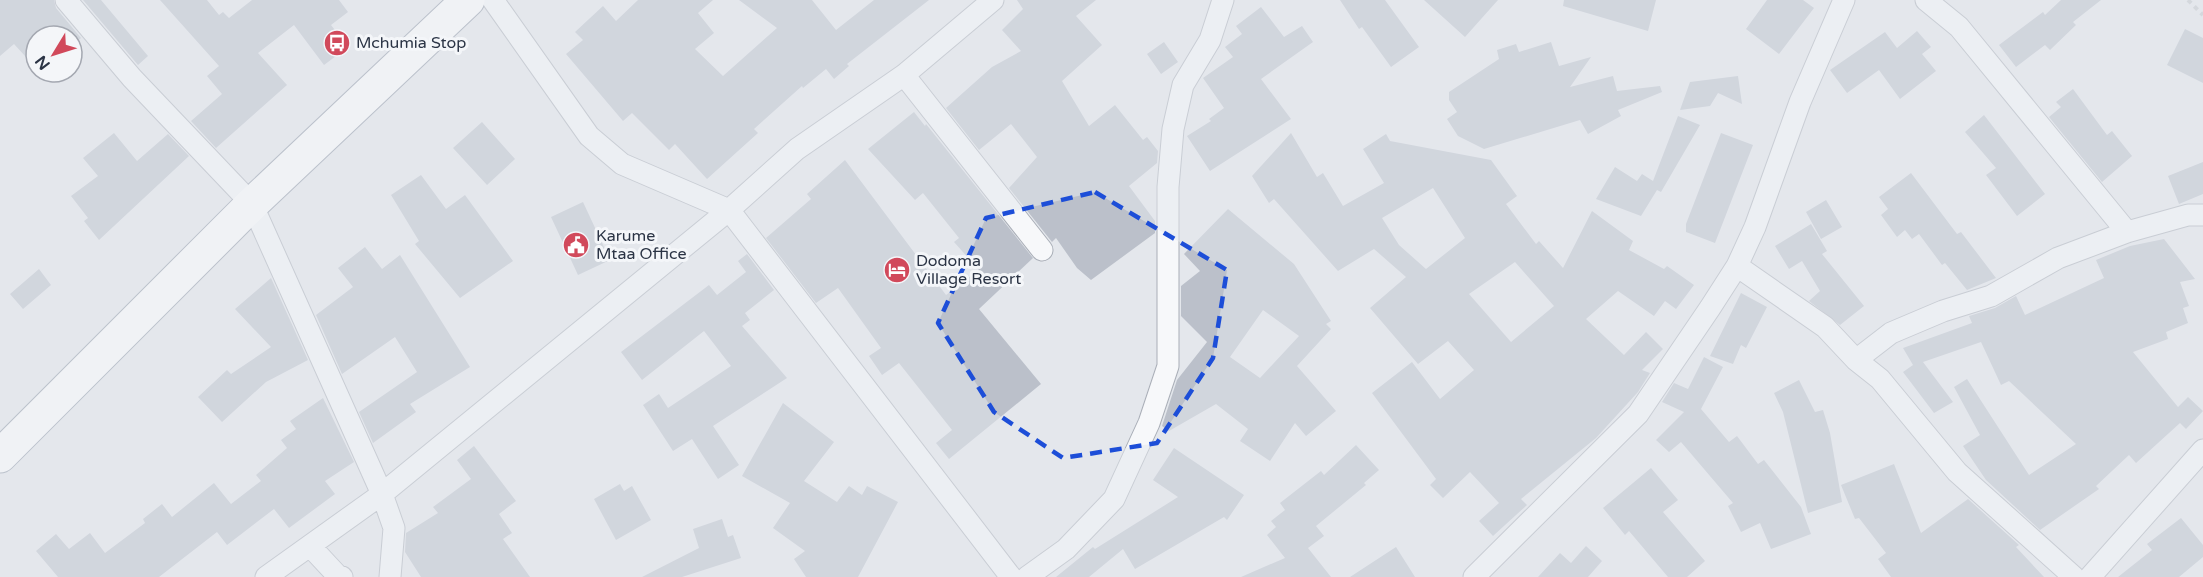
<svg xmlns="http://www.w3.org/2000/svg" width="2203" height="577" viewBox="0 0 2203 577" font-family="'Varela Round',sans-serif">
  <rect width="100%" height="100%" fill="#e4e7ec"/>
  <!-- building -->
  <path fill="#bbc0ca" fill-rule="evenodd" d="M0 0H54L56 8 81 38 72 46V36H36V68L14 44 0 56Z
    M83 0H101L148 56 138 65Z
    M160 0H207L219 15 223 12 229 18 252 0H339L348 12 331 25 348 47 324 65 294 25 258 53 287 85 216 148 191 121 222 94 207 76 219 66Z
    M638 0H713L698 13 714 33 695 49 723 76 777 28 739 0H812L836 30 874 0H929L847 64 849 66 834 79 826 69 803 88 802 86 754 129 758 133 707 179 675 144 669 150 632 113 623 121 566 54 583 40 575 32 603 6 616 21Z
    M1017 0H1096L1076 16 1102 45 1062 81 1089 126 1115 105 1143 140 1147 137 1158 151 1157 163 1129 186 1155 221V233L1091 280 1077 268 1056 238 1052 242 1009 188 1037 157 1011 124 979 150 946 108 992 67 1021 51 1002 30 1023 9Z
    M1340 0H1385L1419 47 1391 67 1362 27 1359 29Z
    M1424 0H1498L1465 37Z
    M1564 0H1656L1648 31 1563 6Z
    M1767 0H1803L1814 8 1779 54 1746 29Z
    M2061 0H2101L2073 22 2076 25 2050 50 2045 45 2016 67 1999 45 2043 12 2045 15Z
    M1261 7 1284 37 1302 26 1313 42 1261 79 1291 119 1210 171 1187 136 1211 121 1209 119 1224 108 1203 78 1233 57 1225 47 1242 34 1236 26Z
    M2185 29 2203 38V83L2167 65Z
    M1917 31 1931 47 1922 54 1936 71 1900 99 1879 70 1847 93 1830 70 1885 32 1897 48Z
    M1164 42 1178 62 1161 74 1147 54Z
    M1551 42 1559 66 1591 57 1570 87 1613 76 1617 91 1660 86 1662 92 1618 110 1621 116 1588 134 1580 120 1484 149 1458 136 1447 119 1457 112 1449 100V92L1499 59 1497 50 1516 44 1519 52Z
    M1738 76 1742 104 1718 93 1710 106 1680 110 1690 82Z
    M2073 89 2107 135 2112 131 2132 156 2102 182 2049 117 2061 107 2056 102Z
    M914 112 925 126 926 124 1033 258 979 309 1041 384 949 459 936 443 952 430 899 363 882 375 869 356 881 348 838 288 816 303 766 238 811 199 807 194 845 160 946 295 979 270 954 242 959 238 923 193 915 200 868 149Z
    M1984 115 2045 194 2017 216 1986 175 1996 168 1965 132Z
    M1678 116 1700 125 1661 192 1657 190 1641 216 1596 199 1615 167 1637 181 1642 174 1653 181Z
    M482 122 515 159 487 185 453 148Z
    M114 133 137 161 168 134 189 156 99 240 84 221 88 218 71 196 98 176 83 158Z
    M1291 133 1317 177 1323 173 1343 206 1384 183 1363 149 1386 134 1390 141 1491 160 1517 196 1506 204 1536 244 1539 241 1563 268 1592 211 1633 241 1629 250 1664 269 1667 266 1694 285 1676 309 1665 301 1654 316 1618 291 1586 319 1624 355 1646 332 1663 349 1642 370 1650 373 1638 392 1596 438 1521 499 1527 505 1493 536 1479 521 1499 503 1470 472 1443 498 1430 485 1436 479 1372 393 1412 362 1440 399 1474 370 1448 341 1418 364 1370 308 1406 277 1374 249 1338 271 1274 199 1269 203 1252 176ZM1433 188 1465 238 1426 269 1399 245 1382 218ZM1515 262 1554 306 1511 342 1469 294Z
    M1721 133 1753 145 1715 243 1686 232V224Z
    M2203 162V194L2179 204 2168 176Z
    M1911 173 1957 234 1961 232 1996 278 1967 290 1945 263 1942 265 1919 234 1912 239 1905 230 1897 237 1881 215 1888 209 1879 197Z
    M421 175 446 209 465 195 513 261 460 298 415 244 419 241 391 195Z
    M1826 200 1842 227 1821 239 1806 212Z
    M583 202 610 260 578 275 551 217Z
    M1228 209 1294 264 1331 321 1326 324 1331 329 1297 366 1336 411 1306 436 1295 423 1270 461 1240 441 1248 429 1216 404 1169 431 1162 426 1177 380 1207 342 1181 316V286L1200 271 1184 254ZM1263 310 1299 336 1260 378 1230 357Z
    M1811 224 1827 251 1822 254 1864 306 1840 325 1809 301 1820 291 1802 261 1789 269 1775 246Z
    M2164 239 2195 279 2180 282 2189 306 2183 308 2188 323 2166 332 2168 339 2133 352 2178 407 2188 397 2203 411 2186 429 2180 423 2136 463 2129 455 2096 486 2099 489 2040 530 1986 480 1963 446 1980 435 1954 387 1967 379 2029 475 2076 444 2009 381 2001 385 1981 342 1923 362 1953 402 1934 413 1903 372 1913 365 1903 348 1972 323 1969 316 1995 308 2016 296 2025 315 2104 278 2096 260 2130 246Z
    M365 247 382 269 400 255 470 367 410 404 416 412 373 443 359 412 417 372 395 337 342 374 316 315 353 287 338 268Z
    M747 254 774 290 745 313 750 320 742 326 787 378 713 426 739 465 718 479 692 439 673 451 643 405 659 394 668 408 731 366 704 331 642 380 621 352 709 285 717 295 746 272 738 261Z
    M39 269 51 285 23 309 10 294Z
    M271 278 308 360 266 382 222 422 198 397 227 370 231 374 271 347 235 309Z
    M1741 293 1767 307 1746 348 1741 345 1733 364 1710 356Z
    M1704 357 1723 367 1701 409 1729 442 1737 436 1758 464 1764 460 1801 507 1811 534 1771 549 1760 523 1741 532 1728 506 1733 503 1681 442 1669 452 1656 440 1684 412 1662 402 1674 383 1688 389Z
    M1799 380 1815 412 1823 410 1830 433 1842 502 1808 513 1783 412 1774 393Z
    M323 398 354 462 325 481 335 494 289 528 274 509 227 545 217 532 159 577H58L36 551 56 534 69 549 90 533 105 553 145 523 143 519 162 504 172 517 214 483 231 504 261 481 256 475 287 448 281 440 296 429 290 421Z
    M783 403 834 442 804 481 837 502 849 486 862 495 867 486 898 502 858 577H806L794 559 805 551 773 528 790 503 742 476Z
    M1356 445 1379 470 1364 483 1366 485 1316 526 1324 536 1308 548 1331 577H1241L1285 558 1267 535 1276 527 1271 521 1285 510 1280 503 1321 471 1324 475Z
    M474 446 516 501 499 514 512 533 503 539 530 577H421L405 552 406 533 438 513 433 507 471 479 457 460Z
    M1174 448 1244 495 1227 520 1224 517 1135 569 1123 549 1089 577H1056L1093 547 1095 549 1178 497 1153 480Z
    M1894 464 1921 533 1968 499 2019 545 2016 547 2044 577H1891L1878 559 1886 553 1859 518 1855 519 1841 485Z
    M1651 468 1678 500 1663 512 1705 561 1687 577H1668L1629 531 1625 535 1603 508Z
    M620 484 624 491 632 486 651 520 616 540 594 499Z
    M2181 518 2203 545V557L2179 577H2118L2152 550 2147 544Z
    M722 519 728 537 733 535 741 558 682 577H642L699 548 693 529Z
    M1586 546 1602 561 1588 577H1538L1560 553 1571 563Z
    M1396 547 1415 577H1350Z"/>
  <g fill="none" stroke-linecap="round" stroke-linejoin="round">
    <defs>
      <path id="street" d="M66 0 132 78 252 204 382 494 394 528 390 577
        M493 0 589 136 622 164 729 210 1011 577
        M1926 0 1959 27 2127 232
        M904 75 1042 250
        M1737 266 1825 327 1856 360 1880 379 1957 472 2074 577
        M1856 360 1891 333 1943 311 1991 296 2058 258 2127 232 2188 215H2203
        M310 546 337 575 342 577
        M266 577 382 494 729 210 797 149 904 75 993 0
        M1027 577 1066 549 1114 499 1149 423 1168 366V187L1173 129 1183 85 1210 40 1223 0
        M1474 577 1638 414 1710 308 1737 266 1755 227 1800 102 1844 0
        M2090 577 2203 450"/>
      <path id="highway" d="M0 456 252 204 468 0"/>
    </defs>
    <!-- street casing -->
    <use href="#street" stroke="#a9aeb7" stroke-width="23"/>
    <!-- highway casing -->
    <use href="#highway" stroke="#8b94a3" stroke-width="35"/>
    <!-- path -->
    <path stroke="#c2c5cb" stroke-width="4" stroke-dasharray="4.5 4.5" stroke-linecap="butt" d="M2188 0 2203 15"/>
    <!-- street -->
    <use href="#street" stroke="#f7f8fa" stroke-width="21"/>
    <!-- highway -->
    <use href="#highway" stroke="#fff" stroke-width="33"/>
  </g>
  <!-- marked area -->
  <path d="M0 0H2203V577H0ZM1095 192 1227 270 1213 358 1157 443 1063 458 994 412 938 323 986 218Z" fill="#e4e7ec" fill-opacity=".55" fill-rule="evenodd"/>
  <path fill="none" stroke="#1d4ed8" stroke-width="4.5" stroke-dasharray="12 8" stroke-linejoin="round" d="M1095 192 1227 270 1213 358 1157 443 1063 458 994 412 938 323 986 218Z"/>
  <!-- icons -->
  <defs>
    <symbol id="bus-disc" viewBox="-11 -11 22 22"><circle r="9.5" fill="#d1495b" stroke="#f4f6f9"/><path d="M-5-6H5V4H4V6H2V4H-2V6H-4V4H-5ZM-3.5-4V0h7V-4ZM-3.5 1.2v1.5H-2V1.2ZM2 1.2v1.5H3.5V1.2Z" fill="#fff"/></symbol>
    <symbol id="civic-disc" viewBox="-11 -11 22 22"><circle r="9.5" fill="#d1495b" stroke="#f4f6f9"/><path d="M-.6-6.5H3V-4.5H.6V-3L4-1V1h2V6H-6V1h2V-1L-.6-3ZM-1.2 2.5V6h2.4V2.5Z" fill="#fff"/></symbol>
    <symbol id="hotel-disc" viewBox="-11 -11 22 22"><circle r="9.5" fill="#d1495b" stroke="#f4f6f9"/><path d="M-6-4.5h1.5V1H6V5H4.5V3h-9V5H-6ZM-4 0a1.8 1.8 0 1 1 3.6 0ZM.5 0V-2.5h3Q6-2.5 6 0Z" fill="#fff"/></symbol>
  </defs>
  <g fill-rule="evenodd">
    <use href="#bus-disc" x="322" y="28" width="30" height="30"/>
    <use href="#civic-disc" x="561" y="230" width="30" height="30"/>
    <use href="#hotel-disc" x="882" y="255" width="30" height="30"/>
  </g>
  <g text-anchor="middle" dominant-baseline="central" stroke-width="6" stroke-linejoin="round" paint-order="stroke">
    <!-- poi labels -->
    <g font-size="16" fill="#2b3445" stroke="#f4f6f9" text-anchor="start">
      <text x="356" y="43">Mchumia Stop</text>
      <text x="596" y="236">Karume<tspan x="596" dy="18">Mtaa Office</tspan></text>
      <text x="916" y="261">Dodoma<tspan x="916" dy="18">Village Resort</tspan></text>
    </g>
  </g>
  <!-- north arrow -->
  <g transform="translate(54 54) rotate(232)"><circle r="28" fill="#f4f6f9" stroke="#a4a8b1" stroke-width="1.5"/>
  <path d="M0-4.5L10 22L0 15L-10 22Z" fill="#d1495b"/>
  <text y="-9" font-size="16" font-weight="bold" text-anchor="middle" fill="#2b3445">N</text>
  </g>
</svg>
